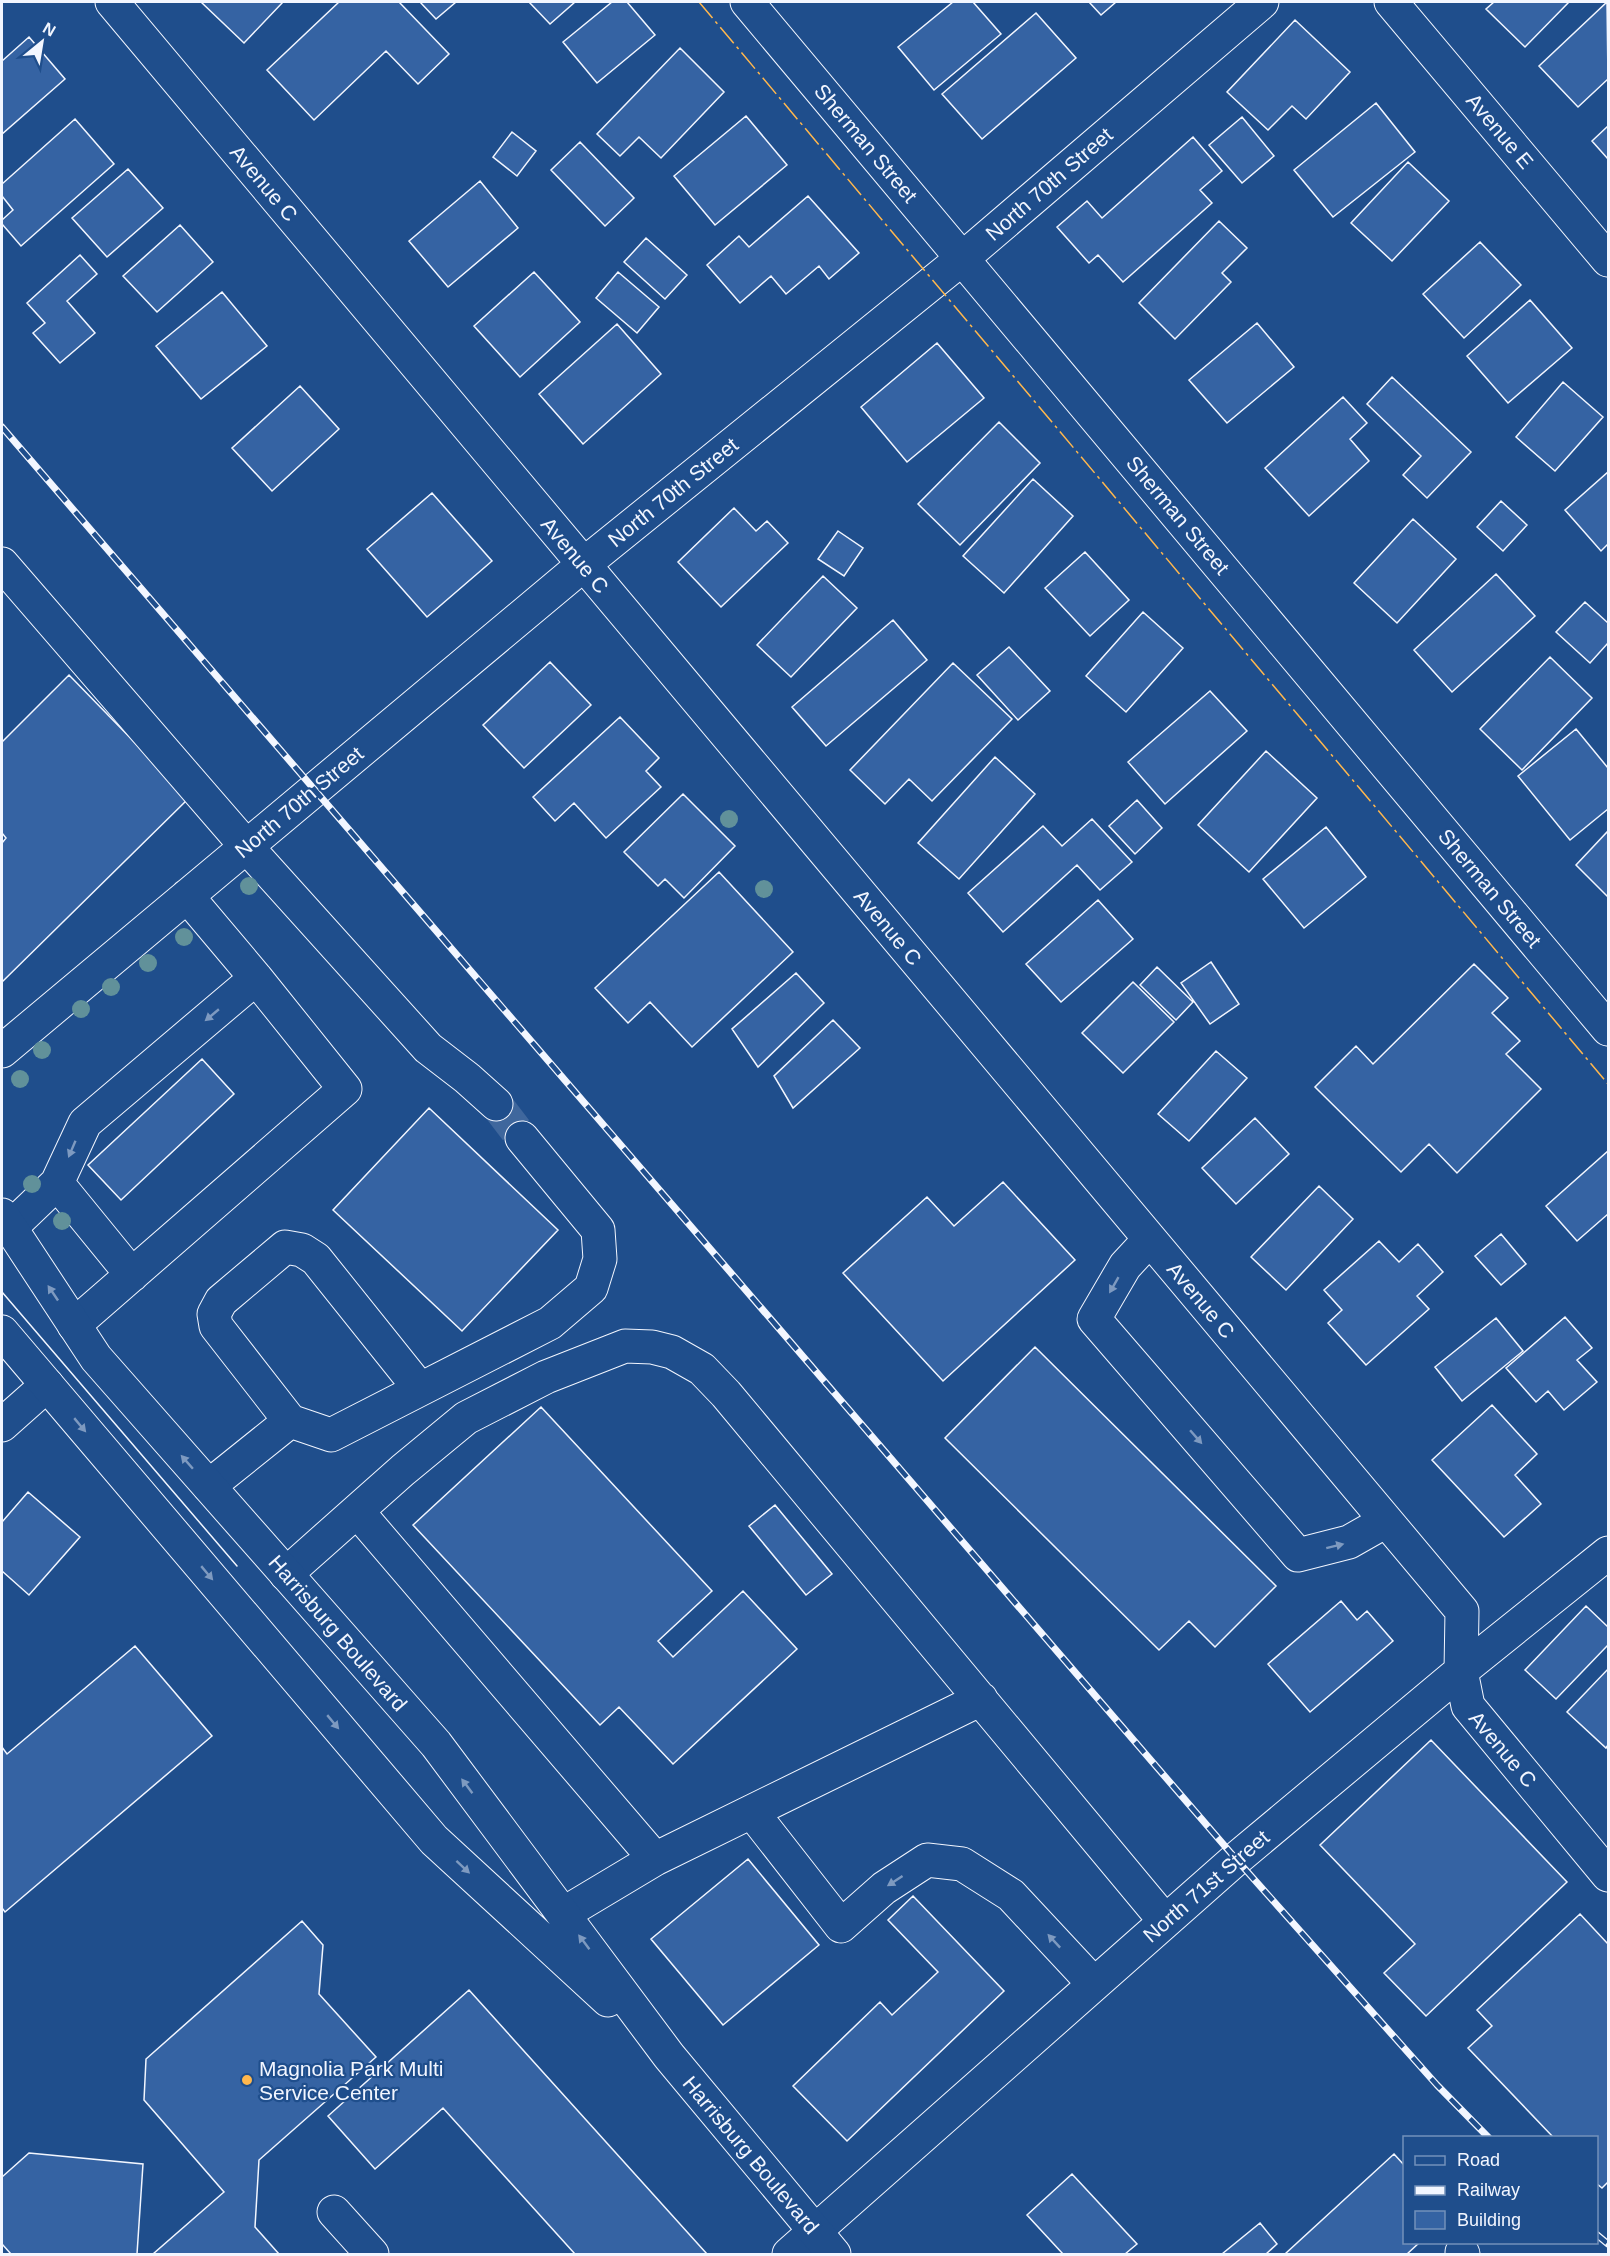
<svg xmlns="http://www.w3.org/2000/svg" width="1610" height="2256" viewBox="0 0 1610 2256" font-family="Arial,sans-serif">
  <rect width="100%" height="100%" fill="#1f4e8c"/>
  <!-- building -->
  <path fill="#3563a3" stroke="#f2f6ff" stroke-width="1.5" d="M201 2H283L244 43Z
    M339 2H399L449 54 418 84 386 51 314 120 267 70Z
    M420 2H456L436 19Z
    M529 2H575L550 24Z
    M612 2H627L655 35 597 83 563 42Z
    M953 2H973L1001 34 934 90 898 47Z
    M1089 2H1116L1101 15Z
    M1494 2H1569L1525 47 1486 9Z
    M1607 2 1608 79 1578 107 1539 66Z
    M1036 13 1076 58 982 139 942 94Z
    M1295 20 1350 72 1306 119 1292 106 1268 130 1227 92Z
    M29 37 65 79 2 134V61Z
    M680 48 724 92 661 158 639 137 620 156 597 134Z
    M1376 103 1415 152 1333 217 1294 170Z
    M746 116 787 165 715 225 674 176Z
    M1242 117 1274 156 1242 183 1209 145Z
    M75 119 114 164 21 246 2 224V220L13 210 2 196V184Z
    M1608 126V159L1592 141Z
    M512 132 536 151 517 176 493 157Z
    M1193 137 1222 171 1200 190 1212 203 1123 282 1098 255 1089 263 1057 227 1087 201 1102 218Z
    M580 142 634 198 605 226 551 170Z
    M1408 162 1449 201 1392 261 1351 223Z
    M128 169 163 208 107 257 72 218Z
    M480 181 518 228 448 287 409 241Z
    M808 196 859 253 829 279 819 266 786 294 771 276 740 303 707 265 739 236 749 247Z
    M1219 221 1247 248 1222 273 1231 282 1175 339 1139 303Z
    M180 225 213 262 157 312 123 276Z
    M646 238 687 275 665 299 624 262Z
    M1480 242 1521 285 1464 338 1423 294Z
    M80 255 97 274 67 301 95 333 60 363 33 333 45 323 27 303Z
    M534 272 580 322 520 377 474 326Z
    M618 272 659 307 637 333 596 298Z
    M222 292 267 346 201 399 156 346Z
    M1530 300 1572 348 1508 403 1467 356Z
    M1257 323 1294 367 1227 423 1189 380Z
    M617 324 661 374 583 444 539 394Z
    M937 343 984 398 907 462 861 407Z
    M1392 377 1471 452 1427 498 1403 475 1421 456 1367 404Z
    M1563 382 1603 417 1555 471 1516 437Z
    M300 386 339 429 272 491 232 448Z
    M1343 397 1367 423 1350 439 1369 461 1309 516 1265 468Z
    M999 422 1040 463 960 545 918 504Z
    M1608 472V544L1601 551 1565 510Z
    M1033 479 1073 516 1004 593 963 556Z
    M432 493 492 561 427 617 367 549Z
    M1501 501 1527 525 1503 551 1477 527Z
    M734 508 756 531 767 521 788 543 721 607 678 562Z
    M1413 519 1456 559 1397 623 1354 583Z
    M838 531 863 548 844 576 818 559Z
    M1085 552 1129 600 1090 636 1045 588Z
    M1496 574 1535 616 1452 692 1414 650Z
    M823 576 857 608 791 677 757 645Z
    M1585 602 1608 623V643L1590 663 1556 632Z
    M1143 612 1183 648 1126 712 1086 676Z
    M893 620 927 660 826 746 792 707Z
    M1009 647 1050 691 1018 720 977 675Z
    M1550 657 1592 698 1522 770 1480 729Z
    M550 662 591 705 524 768 483 725Z
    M953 663 1012 719 932 801 909 779 885 804 850 770Z
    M69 675 189 798 2 982V843L6 838 2 833V742Z
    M1210 691 1247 731 1165 804 1128 762Z
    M620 717 659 758 646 771 661 787 606 838 574 803 555 821 533 797Z
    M1576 729 1608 768V809L1570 840 1518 776Z
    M1266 751 1317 798 1249 872 1198 825Z
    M995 757 1035 794 959 879 918 843Z
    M683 794 735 846 684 898 665 879 658 886 624 852Z
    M1137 800 1162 828 1135 854 1109 826Z
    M1092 819 1132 862 1100 890 1077 865 1003 932 968 893 1043 826 1062 846Z
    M1326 827 1366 877 1304 928 1263 879Z
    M1608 831V897L1576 865Z
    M719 872 793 952 692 1047 650 1002 628 1023 595 988Z
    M1098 900 1133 939 1061 1002 1026 964Z
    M1211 962 1239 1004 1210 1024 1181 983Z
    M1474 964 1508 998 1492 1013 1520 1041 1506 1054 1541 1089 1457 1173 1429 1144 1401 1172 1315 1087 1356 1046 1373 1064Z
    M1157 967 1193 1002 1176 1020 1140 985Z
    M796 973 824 1003 758 1067 732 1029Z
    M1133 982 1174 1022 1123 1073 1082 1033Z
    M833 1020 860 1048 793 1108 774 1076Z
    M1216 1051 1247 1078 1189 1141 1158 1114Z
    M202 1059 234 1094 121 1200 88 1165Z
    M429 1108 558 1230 462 1331 333 1210Z
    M1255 1118 1289 1154 1236 1204 1202 1168Z
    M1608 1151V1214L1577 1241 1546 1206Z
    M1003 1182 1075 1260 943 1381 843 1273 927 1197 954 1226Z
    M1319 1186 1353 1219 1286 1290 1251 1257Z
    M1501 1234 1526 1264 1501 1285 1475 1256Z
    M1379 1241 1399 1262 1418 1244 1443 1272 1417 1296 1429 1309 1366 1365 1328 1323 1342 1310 1324 1290Z
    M1565 1317 1592 1348 1577 1360 1597 1382 1564 1410 1548 1391 1536 1402 1506 1368Z
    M1496 1318 1523 1351 1462 1401 1435 1367Z
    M1035 1347 1276 1586 1215 1647 1189 1621 1159 1650 945 1438Z
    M1492 1405 1537 1454 1515 1475 1541 1504 1504 1537 1432 1460Z
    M541 1407 712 1591 658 1641 673 1657 743 1591 797 1649 673 1764 619 1707 600 1725 413 1525Z
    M28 1492 80 1537 29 1595 2 1571V1522Z
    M775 1505 832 1574 806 1595 749 1526Z
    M1341 1601 1357 1620 1367 1611 1393 1641 1310 1712 1268 1664Z
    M1586 1606 1608 1627V1645L1556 1699 1525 1670Z
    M135 1646 212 1736 5 1912 2 1908V1747L7 1754Z
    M1608 1669V1745L1606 1748 1567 1712Z
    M1431 1740 1567 1882 1426 2016 1384 1973 1415 1944 1320 1845Z
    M748 1859 819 1945 723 2025 651 1939Z
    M913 1896 1004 1991 847 2141 793 2086 880 2002 892 2015 938 1972 888 1920Z
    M1580 1914 1608 1944V2182L1602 2188 1596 2183V2138H1554L1468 2048 1492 2026 1477 2010Z
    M302 1921 323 1945 319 1994 376 2057 259 2160 255 2227 279 2254H153L224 2192 144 2100 146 2059Z
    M469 1990 707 2254H575L443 2108 375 2169 328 2116Z
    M29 2153 143 2164 137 2254H11L2 2244V2177Z
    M1394 2154 1404 2165V2242H1420L1407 2254H1285Z
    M1072 2174 1137 2244 1125 2254H1063L1027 2215Z
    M1260 2223 1277 2244 1266 2254H1222Z"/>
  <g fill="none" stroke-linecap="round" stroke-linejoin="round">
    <!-- minor-tunnel -->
    <path stroke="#3f679d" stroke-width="33" stroke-dasharray="33 16" stroke-linecap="butt" d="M496 1104 522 1138"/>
    <defs>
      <path id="minor" d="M112 2 1462 1611 1461 1671 1468 1706 1608 1875
        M747 2 1608 1029
        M1391 2 1608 260
        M2 564 246 846 428 1048 467 1078 496 1104
        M2 1051 583 565 963 258 1262 2
        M57 1183 132 1275
        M10 1228 57 1183 85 1123 256 978
        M1150 1239 1125 1266 1094 1319 1298 1555 1349 1542 1386 1521
        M74 1325 345 1089 256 978 187 896
        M290 1421 216 1326 214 1314 221 1301 285 1247 302 1250 316 1259 420 1389
        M2 1425 47 1385
        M209 1486 290 1421 331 1435 550 1323 591 1288 600 1259 598 1230 522 1138
        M357 1511 655 1859 981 1699
        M286 1574 403 1470 466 1418 546 1377 625 1346 652 1347 672 1352 702 1369 726 1394 1165 1921
        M752 1812 841 1926 884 1888 927 1860 962 1864 1011 1895 1094 1984
        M563 1914 655 1859
        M334 2212 372 2254
        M1462 2252 1463 2254
        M789 2254 1236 1859 1461 1671 1608 1553"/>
      <path id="major" d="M2 1215 96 1358 436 1744 669 2056 834 2254
        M2 1332 434 1840 608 2000"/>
    </defs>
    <!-- minor casing -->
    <use href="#minor" stroke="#f2f6ff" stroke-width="35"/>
    <!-- major casing -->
    <use href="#major" stroke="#f2f6ff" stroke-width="35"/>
    <!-- minor -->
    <use href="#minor" stroke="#1f4e8c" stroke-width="33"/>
    <!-- major -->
    <use href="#major" stroke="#1f4e8c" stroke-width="33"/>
    <!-- tram -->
    <path stroke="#f2f6ff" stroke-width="1.5" d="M2 1292 237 1566"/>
    <defs>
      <path id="rail" d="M2 427 1236 1859 1437 2085 1489 2138
        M1596 2234 1608 2244"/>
    </defs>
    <!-- rail casing -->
    <use href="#rail" stroke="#f2f6ff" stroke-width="7"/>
    <!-- rail -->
    <use href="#rail" stroke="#1f4e8c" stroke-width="4.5" stroke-dasharray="14" stroke-linecap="butt"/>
    <!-- power -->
    <path stroke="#ffb74d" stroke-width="1.5" stroke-dasharray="21 4.5 3 4.5" stroke-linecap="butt" d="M699 2 1608 1084"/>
  </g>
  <!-- trees -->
  <g fill="#61919a">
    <circle cx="729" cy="819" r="9"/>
    <circle cx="249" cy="886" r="9"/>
    <circle cx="764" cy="889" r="9"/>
    <circle cx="184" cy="937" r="9"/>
    <circle cx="148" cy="963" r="9"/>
    <circle cx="111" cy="987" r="9"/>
    <circle cx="81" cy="1009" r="9"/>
    <circle cx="42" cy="1050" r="9"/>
    <circle cx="20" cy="1079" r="9"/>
    <circle cx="32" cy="1184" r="9"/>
    <circle cx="62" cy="1221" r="9"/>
  </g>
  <!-- one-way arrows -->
  <defs><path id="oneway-solid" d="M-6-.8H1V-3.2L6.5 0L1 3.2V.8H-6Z" transform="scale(1.5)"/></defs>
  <g fill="#7e9ac0">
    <use href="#oneway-solid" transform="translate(212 1015) rotate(140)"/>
    <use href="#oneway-solid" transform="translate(72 1149) rotate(113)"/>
    <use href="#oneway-solid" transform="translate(1114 1285) rotate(120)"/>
    <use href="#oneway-solid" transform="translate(53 1293) rotate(-124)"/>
    <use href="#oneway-solid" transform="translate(80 1425) rotate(50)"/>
    <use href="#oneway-solid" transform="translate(1196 1437) rotate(49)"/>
    <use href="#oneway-solid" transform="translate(187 1462) rotate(-131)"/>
    <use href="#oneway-solid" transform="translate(1335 1546) rotate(-14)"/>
    <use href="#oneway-solid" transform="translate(207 1573) rotate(50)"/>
    <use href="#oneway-solid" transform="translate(333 1722) rotate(50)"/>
    <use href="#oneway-solid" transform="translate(467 1786) rotate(-127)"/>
    <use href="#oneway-solid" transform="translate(463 1867) rotate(43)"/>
    <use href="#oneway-solid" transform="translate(895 1881) rotate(147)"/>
    <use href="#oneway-solid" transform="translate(1054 1941) rotate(-133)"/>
    <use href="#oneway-solid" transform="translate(584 1942) rotate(-127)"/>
  </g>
  <!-- markers -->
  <circle fill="#ffb74d" stroke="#1f4e8c" stroke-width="2" cx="247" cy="2080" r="6"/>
  <g text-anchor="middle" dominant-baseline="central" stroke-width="4.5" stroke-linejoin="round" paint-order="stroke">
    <!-- street labels -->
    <g font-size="21" fill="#f2f6ff" stroke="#1f4e8c">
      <text transform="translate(1500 131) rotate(50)">Avenue E</text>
      <text transform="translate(866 143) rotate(50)">Sherman Street</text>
      <text transform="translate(264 183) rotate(50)">Avenue C</text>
      <text transform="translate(1049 184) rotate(-41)">North 70th Street</text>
      <text transform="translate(673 492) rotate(-39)">North 70th Street</text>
      <text transform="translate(1178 515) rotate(50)">Sherman Street</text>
      <text transform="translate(575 555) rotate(50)">Avenue C</text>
      <text transform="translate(299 802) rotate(-40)">North 70th Street</text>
      <text transform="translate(1490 888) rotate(50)">Sherman Street</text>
      <text transform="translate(888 927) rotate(50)">Avenue C</text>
      <text transform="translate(1201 1300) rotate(50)">Avenue C</text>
      <text transform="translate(338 1633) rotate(49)">Harrisburg Boulevard</text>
      <text transform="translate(1503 1749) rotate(50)">Avenue C</text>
      <text transform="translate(1206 1886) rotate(-41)">North 71st Street</text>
      <text transform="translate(751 2155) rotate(50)">Harrisburg Boulevard</text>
    </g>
    <!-- poi labels -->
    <g font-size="21" fill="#f2f6ff" stroke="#1f4e8c" text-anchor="start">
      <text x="259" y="2068">Magnolia Park Multi<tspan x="259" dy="24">Service Center</tspan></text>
    </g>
  </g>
  <!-- border -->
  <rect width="1610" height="2256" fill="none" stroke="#f2f6ff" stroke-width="6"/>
  <!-- legend -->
  <rect x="1403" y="2136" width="195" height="108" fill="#1f4e8c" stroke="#7391ba" stroke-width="1.5"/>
  <rect x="1415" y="2156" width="30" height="9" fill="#1f4e8c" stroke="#7391ba" stroke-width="1.5"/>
  <text x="1457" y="2166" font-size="18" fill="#f2f6ff">Road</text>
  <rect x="1415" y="2186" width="30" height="9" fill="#f2f6ff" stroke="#7391ba" stroke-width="1.5"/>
  <text x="1457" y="2196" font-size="18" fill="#f2f6ff">Railway</text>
  <rect x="1415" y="2211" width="30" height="18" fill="#3563a3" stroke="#7391ba" stroke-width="1.5"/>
  <text x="1457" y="2226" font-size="18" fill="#f2f6ff">Building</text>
  <!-- north arrow -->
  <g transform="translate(42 42) rotate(30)" stroke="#1f4e8c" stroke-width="4.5" paint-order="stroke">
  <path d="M0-4.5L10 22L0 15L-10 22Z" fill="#f2f6ff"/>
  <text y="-9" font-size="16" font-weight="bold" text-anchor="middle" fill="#f2f6ff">N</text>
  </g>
</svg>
